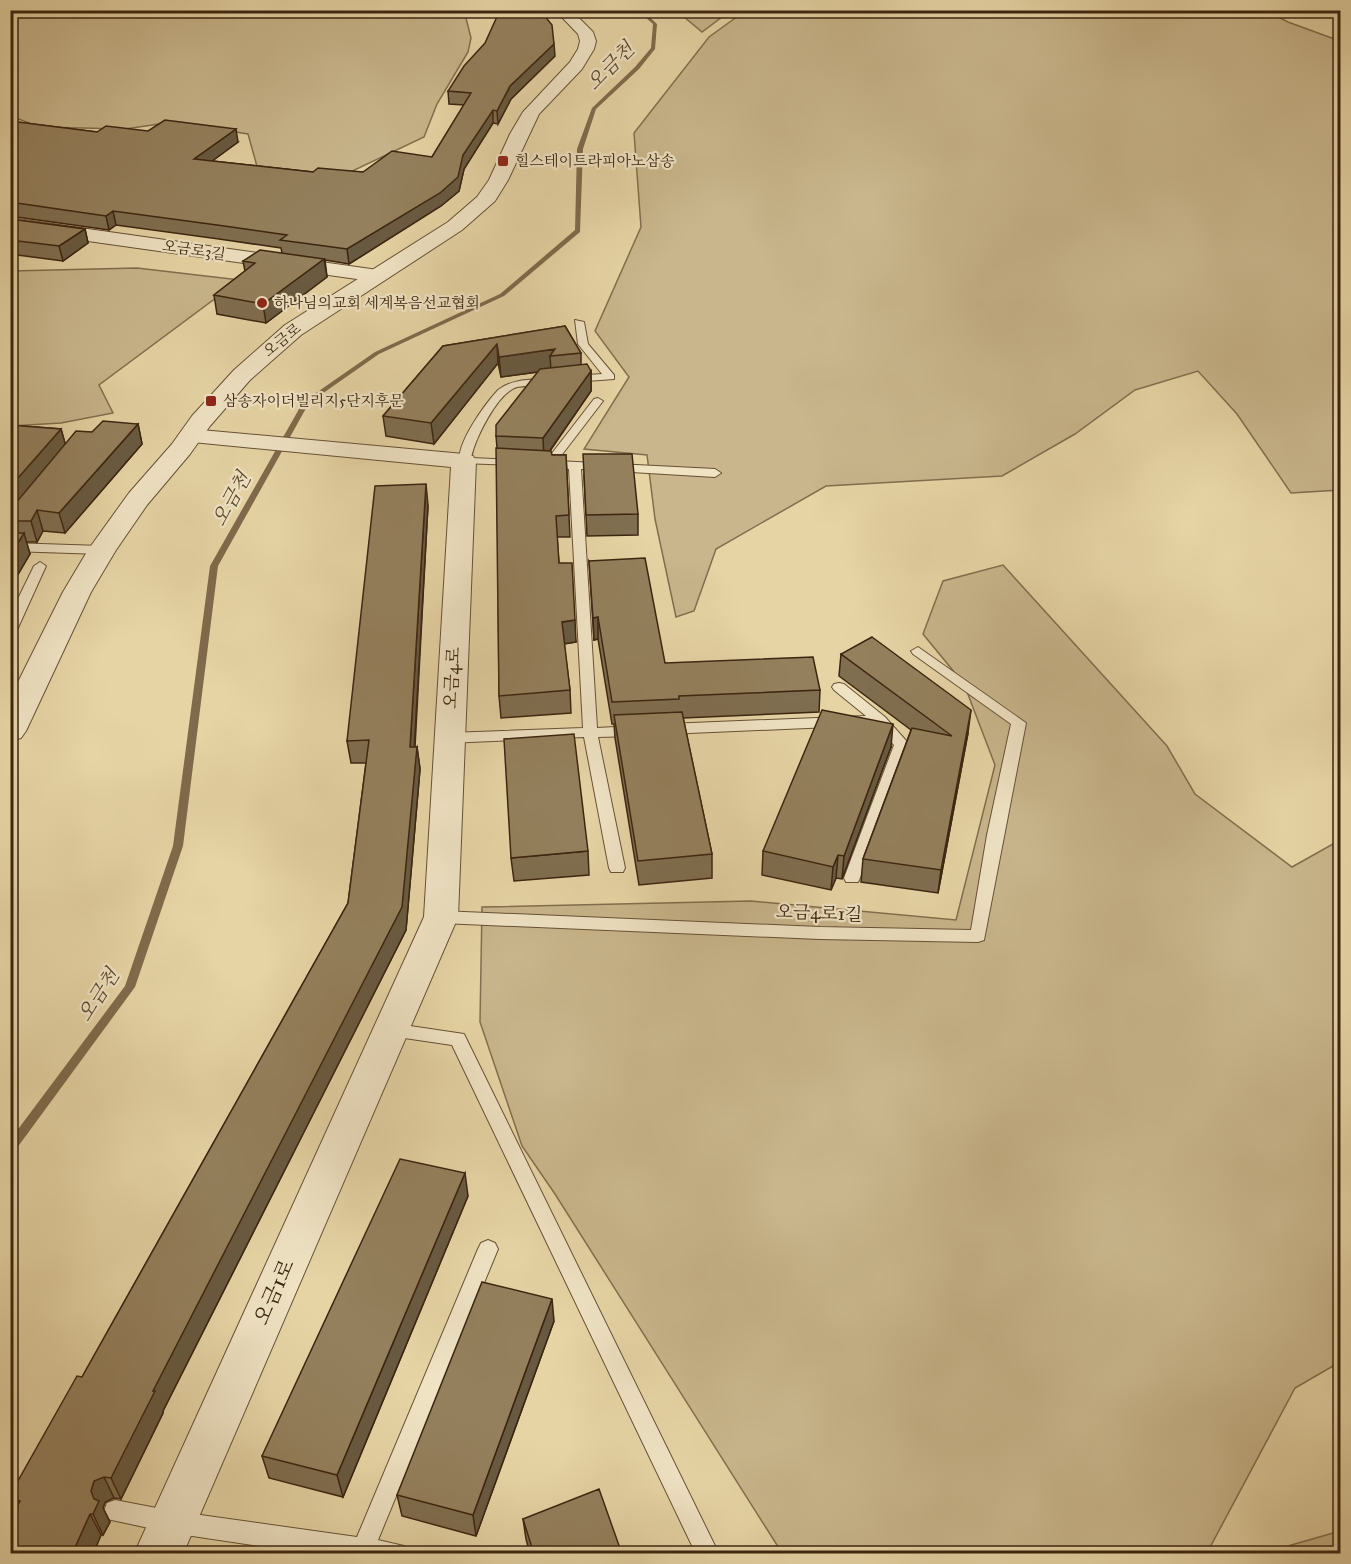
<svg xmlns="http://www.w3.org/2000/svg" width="1351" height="1564" viewBox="0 0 1351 1564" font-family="'IM FELL Great Primer','Noto Serif KR',serif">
  <rect width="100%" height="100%" fill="#e6d4a5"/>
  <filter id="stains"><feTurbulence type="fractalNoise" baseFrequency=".00333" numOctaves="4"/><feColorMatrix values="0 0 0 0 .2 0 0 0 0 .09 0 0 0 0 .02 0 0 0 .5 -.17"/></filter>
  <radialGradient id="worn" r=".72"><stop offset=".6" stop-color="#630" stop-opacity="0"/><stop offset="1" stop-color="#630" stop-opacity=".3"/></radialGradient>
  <!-- green -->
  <path fill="#c9b68c" stroke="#826e4e" stroke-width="1.5" d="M10 11H455L465 14 471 38 468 52 437 104 424 137 342 176 258 170 248 134 173 122 125 129 39 127 11 116Z
    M677 11H730L702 32Z
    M745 11H1266L1288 22 1340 41V490L1291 493 1237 414 1198 371 1135 390 1075 434 1002 476 826 486 716 549 694 611 676 617 655 519 647 455 584 449 629 377 595 331 641 227 634 133 709 37Z
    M137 268 240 280 99 385 113 413 61 423 11 426V271Z
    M1003 565 1167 746 1195 794 1292 867 1340 840V1362L1295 1388 1207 1553H782L555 1194 522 1146 480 1022 482 907 751 901 956 920 995 765 964 684 923 634 943 581Z
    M1340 1531V1553H1284L1281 1548Z"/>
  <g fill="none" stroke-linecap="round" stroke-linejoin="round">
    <!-- stream -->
    <path fill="#7f6a4b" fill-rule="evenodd" d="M637 10H642L657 24 655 49 639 69 596 109 583 149 580 232 504 296 379 354 309 403 218 566 183 846 135 987 14 1152 10 1153V1140L125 986 173 846 210 566 303 402 375 352 500 294 575 230 577 149 592 108 635 67 651 48 653 24Z"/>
    <defs>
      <path id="service" d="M575 320 584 322 588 344 614 375V379L573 382 568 379 573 376 602 374 578 344Z
        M546 379 550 380V384C539 387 527 385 517 387 497 393 475 439 471 458L516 460 522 463 520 465 460 463C455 445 485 404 498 390 512 379 529 380 546 379Z
        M598 398 603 401 557 461 715 469 721 473 715 477 581 469 597 728 634 726 641 731 634 736 598 737 625 868 623 872H611L609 868 584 737 448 743 441 738 448 733 583 728 569 469 546 467 540 464 546 461 594 399Z
        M10 543 102 546 108 550 102 554 10 551Z
        M40 562 46 566 17 630 10 634V615L34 566Z
        M918 647 1026 723 984 940 978 942 820 939 441 923 435 921 433 917 435 913 441 911 820 927 971 930 987 835 1011 724 913 654 911 651Z
        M839 683 844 684 885 717 909 744 860 878 858 882H846L844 878 894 745 876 725 667 734 660 729 667 724 866 716 834 690 832 687 834 684Z
        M390 1023 464 1034 719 1554H696L452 1045 384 1035 381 1030 384 1025Z
        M488 1240 495 1243 498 1249 378 1540 404 1546 407 1554H312L172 1533 107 1519 104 1511 107 1503 115 1500 172 1511 357 1537 478 1249 481 1243Z"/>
      <path id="minor" d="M10 218 378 270 385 272 388 276 385 280 378 282 10 230Z
        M190 429 464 454 473 456 476 461 458 917 183 1554H134L424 917 451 467 182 441 178 436 182 431Z"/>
      <path id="tertiary" d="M555 10H571L593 32 596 41 594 49 582 69 539 114 508 180 495 201 462 230 301 335 250 380 210 426 190 454 147 505 116 550 91 592 26 731 21 738 10 741V698L63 592 88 550 129 493 172 444 192 416 234 370 285 325 448 222 477 197 489 180 510 134 523 112 570 62 578 49 580 41 578 34Z"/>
    </defs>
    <!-- service casing -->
    <use href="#service" stroke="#665135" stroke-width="2"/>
    <!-- minor casing -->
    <use href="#minor" stroke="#665135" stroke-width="2"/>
    <!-- tertiary casing -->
    <use href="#tertiary" stroke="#665135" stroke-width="2"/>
    <!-- service -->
    <use href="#service" fill="#efe3c4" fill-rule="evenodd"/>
    <!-- minor -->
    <use href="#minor" fill="#efe3c4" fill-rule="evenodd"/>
    <!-- tertiary -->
    <use href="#tertiary" fill="#efe3c4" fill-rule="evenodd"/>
  </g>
  <!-- wall -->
  <path fill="#7f6e50" stroke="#3c2510" stroke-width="1.5" d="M555 56 511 99 498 124 493 123 464 169 459 191 441 206 349 264 325 260 327 277 266 323 217 314 214 295 245 271 243 261 282 253 281 248 219 239 116 225 109 230 10 216V121L97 132 238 142 212 161 313 172H363L432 157 464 105 449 104 448 91Z
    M10 219 85 229 88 243 63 261 10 254Z
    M565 326 581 353V365L591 371V391L550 451 552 455H566L570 537H557L559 563 576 642 564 644 570 690 571 713 501 718 499 696 497 448 496 436 538 372 501 377 498 363 434 444 386 436 383 416 443 346Z
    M138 424 142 444 65 533 43 531 37 542H26L30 554 10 588V425L61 429 65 444 92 432Z
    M584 475 638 514V535L587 536Z
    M428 505 415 747H417L420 769 406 930 163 1411V1413L121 1499 114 1498 105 1502 103 1508 110 1522 103 1535H101L93 1554H10L15 1510 10 1502V1495L82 1377 348 903 366 763H351L347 741Z
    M589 561 665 663 820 690 819 712 683 718 712 854V878L639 885 615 738 614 724H612L598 639 594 640Z
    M841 654 968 733 938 893 861 882 863 859 911 730 839 676Z
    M891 747 842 879 836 878 831 890 762 875 763 851Z
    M588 851 589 875 514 881 511 858Z
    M468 1196 343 1497 269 1478 262 1456Z
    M554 1321 476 1536 402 1516 397 1495Z
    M523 1519 622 1554H530L526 1539Z"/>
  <!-- shaded-wall -->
  <path fill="#685a41" stroke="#3c2510" stroke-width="1.5" d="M554 44 555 56 511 99 498 124 497 111 510 86Z
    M493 110V123L464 169 459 191 441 206 349 264 347 249 463 155Z
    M236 129 238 142 196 173 194 159Z
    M113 211 116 225 109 230 106 216Z
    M85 229 88 243 63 261 59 246Z
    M324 259 327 277 266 323 263 304Z
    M497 344 498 363 434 444 431 423Z
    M555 349 550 356 551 370 501 377 499 357Z
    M591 371V391L544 459 543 438Z
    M138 424 142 444 65 533 59 513Z
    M61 429 67 450 10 515V487Z
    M426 484 428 505 413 769 410 747Z
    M37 510 43 531 37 542 31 521Z
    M24 533 30 554 10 588V556Z
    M598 617V639L594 640 593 618Z
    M575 620 576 642 563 644 562 622Z
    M971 710 968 733 938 893 941 870Z
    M893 724 891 747 842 879 844 856Z
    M417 747 420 769 406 930 163 1411V1413L121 1499 111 1478 153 1391Z
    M838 855 836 878 831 890 833 867Z
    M465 1173 468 1196 343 1497 337 1475Z
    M552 1299 554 1321 476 1536 473 1515Z
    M104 1477 114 1498 105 1502 103 1508 110 1522 103 1535 93 1514 91 1491 94 1481Z
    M90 1514 101 1535 93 1554H72Z"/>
  <!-- building -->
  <path fill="#94805d" stroke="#3c2510" stroke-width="1.5" d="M500 10H540L552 25 554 44 510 86 497 111 493 110 463 155 458 177 440 193 347 249 280 240 287 235 217 225 113 211 106 216 10 202V121L97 132 106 126 148 131 165 120 236 129 194 159 313 172 318 168 363 172 392 151 432 157 471 93 448 91 464 66 485 43Z
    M10 219 85 229 59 246 10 240Z
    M260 250 324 259 263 304 214 295 255 263 243 261Z
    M565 326 581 353 550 356 555 349 499 357 497 344 431 423 383 416 443 346Z
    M587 364 591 371 543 438 496 436V425L540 369Z
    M103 421 138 424 59 513 37 510 31 521H10V510L76 431 92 432Z
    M10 425 61 429 10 487Z
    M496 448 551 451 552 455H566L569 515 556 516 559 563H572L575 620 562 622 570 690 499 696Z
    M583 454H632L638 514 586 515Z
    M426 484 410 747H417L402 907 153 1391H155L111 1478 104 1477 94 1481 91 1491 94 1499 99 1501 93 1514H90L72 1554H10V1519L20 1501 10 1499V1495L77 1376 82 1377 348 903 369 740 347 741 375 486Z
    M10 533H24L10 556Z
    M645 558 665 663 813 657 820 690 679 696V699L612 702 598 617 593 618 589 561Z
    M872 637 971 710 941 870 863 859 912 728 952 736 841 654Z
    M822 710 893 724 844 856 838 855 833 867 763 851Z
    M682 712 712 854 638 861 614 715Z
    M574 734 588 851 511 858 504 739Z
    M400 1159 465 1173 337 1475 262 1456Z
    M482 1282 552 1299 473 1515 397 1495Z
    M599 1489 622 1554H534L523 1519Z"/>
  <!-- markers -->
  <g fill="#8f2418" stroke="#efe3c4" stroke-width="2">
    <rect x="497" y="155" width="12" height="12" rx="3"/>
    <circle cx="262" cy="303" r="6"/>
    <rect x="205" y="395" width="12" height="12" rx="3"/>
  </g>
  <g text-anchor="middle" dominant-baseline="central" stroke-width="4.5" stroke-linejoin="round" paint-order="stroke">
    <!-- far-poi labels -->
    <g font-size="15" fill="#3c2510" stroke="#efe3c4" text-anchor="start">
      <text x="515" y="161">힐스테이트라피아노삼송</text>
      <text x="274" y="303">하나님의교회 세계복음선교협회</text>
      <text x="223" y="401">삼송자이더빌리지5단지후문</text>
    </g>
    <!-- far-street labels -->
    <g font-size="15" fill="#3c2510" stroke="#efe3c4">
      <text transform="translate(194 250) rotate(8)">오금로3길</text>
      <text transform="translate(282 340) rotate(-39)">오금로</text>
    </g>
    <!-- street labels -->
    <g font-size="18" fill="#3c2510" stroke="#efe3c4">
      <text transform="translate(452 678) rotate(-87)">오금4로</text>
      <text transform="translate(819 913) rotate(2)">오금4로1길</text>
    </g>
    <!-- water labels -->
    <g font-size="20" font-style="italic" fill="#5e482d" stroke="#efe3c4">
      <text transform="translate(610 66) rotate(-45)">오금천</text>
      <text transform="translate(231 499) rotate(-61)">오금천</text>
      <text transform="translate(98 995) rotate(-57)">오금천</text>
    </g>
    <!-- near-street labels -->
    <g font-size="21" fill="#3c2510" stroke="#efe3c4">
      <text transform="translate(274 1292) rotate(-66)">오금1로</text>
    </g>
  </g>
  <!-- margin -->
  <rect width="1351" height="1564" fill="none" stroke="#e6d4a5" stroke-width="36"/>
  <rect x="12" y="12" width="1327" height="1540" fill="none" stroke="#3c2510" stroke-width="3"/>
  <rect x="18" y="18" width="1315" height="1528" fill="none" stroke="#3c2510" stroke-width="1.5"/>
  <rect width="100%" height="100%" filter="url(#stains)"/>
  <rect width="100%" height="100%" fill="url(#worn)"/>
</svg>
